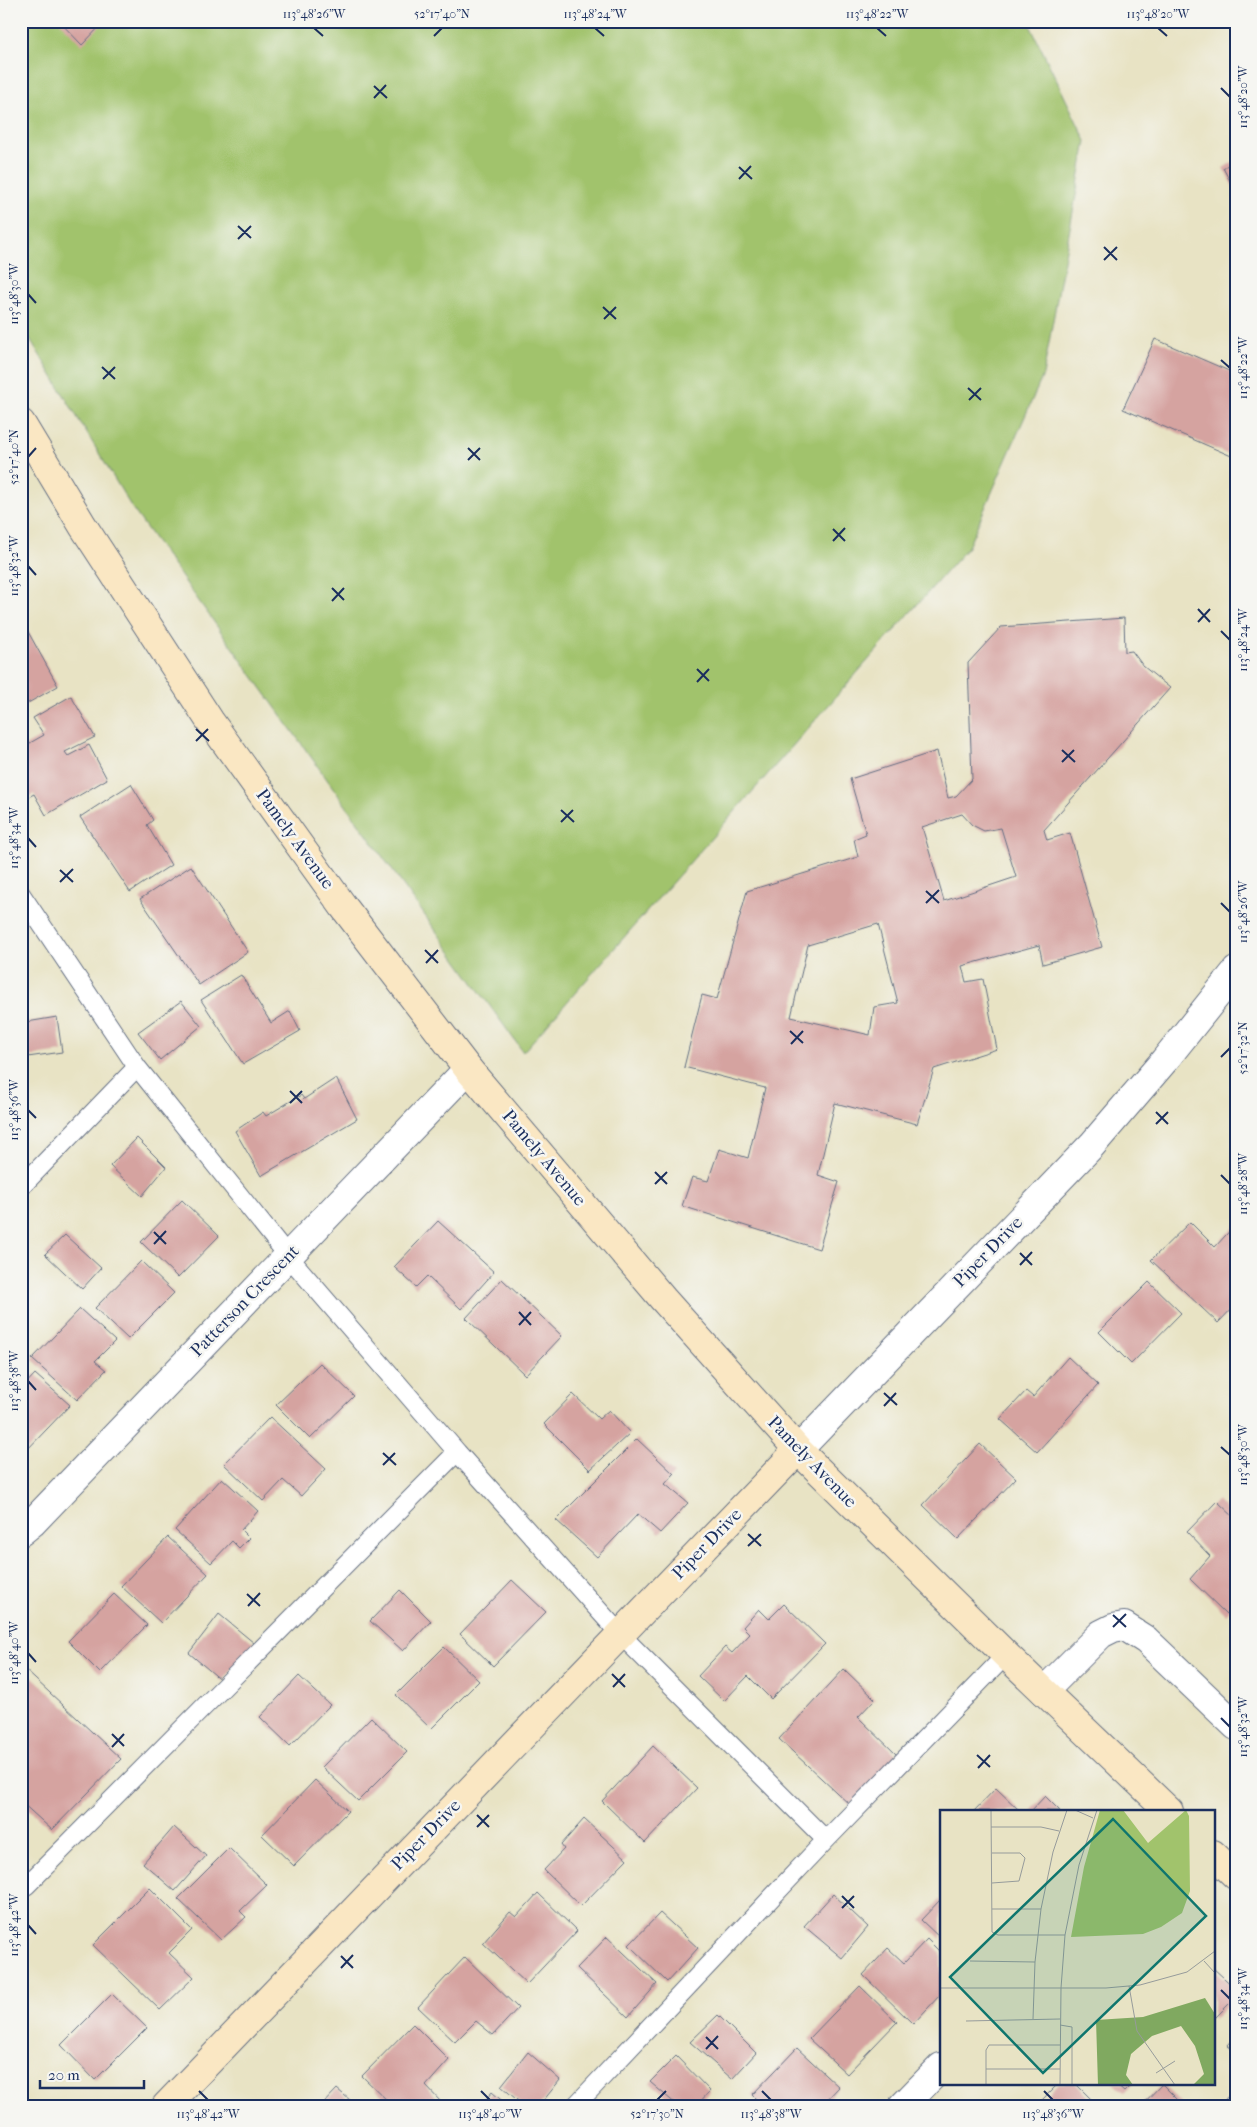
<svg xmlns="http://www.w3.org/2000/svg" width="1257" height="2127" viewBox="0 0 1257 2127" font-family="'IM FELL French Canon',serif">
  <rect width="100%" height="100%" fill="#f6f6f2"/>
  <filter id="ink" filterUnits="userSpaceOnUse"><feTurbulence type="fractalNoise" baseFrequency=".02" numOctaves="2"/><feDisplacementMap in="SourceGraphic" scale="10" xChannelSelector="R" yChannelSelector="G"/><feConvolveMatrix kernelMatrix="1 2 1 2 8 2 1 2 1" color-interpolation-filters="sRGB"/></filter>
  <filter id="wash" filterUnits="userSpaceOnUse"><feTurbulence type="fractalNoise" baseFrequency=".0096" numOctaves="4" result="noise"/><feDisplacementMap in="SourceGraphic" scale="20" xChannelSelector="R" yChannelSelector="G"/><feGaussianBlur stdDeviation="1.12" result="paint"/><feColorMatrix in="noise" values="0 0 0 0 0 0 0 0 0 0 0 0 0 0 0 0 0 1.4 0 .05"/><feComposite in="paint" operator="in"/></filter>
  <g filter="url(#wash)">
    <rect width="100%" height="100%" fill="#e8e3c4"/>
    <!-- green -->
    <path fill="#a1c36c" stroke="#5e7965" d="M21 21H1028L1086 141 1043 375 968 547 523 1052 132 508 21 324Z"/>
    <g id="blocks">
      <!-- building -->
      <path fill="#d5a3a0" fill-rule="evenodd" d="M59 21H105L82 45Z
        M1236 160V192L1223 168Z
        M1155 339 1236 374V458L1123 409Z
        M1124 618 1125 652 1132 651 1143 666 1170 688 1044 830 1047 840 1070 833 1102 947 1043 964 1039 945 962 966 966 982 983 979 997 1049 934 1069 917 1124 835 1103 818 1175 839 1182 819 1249 682 1206 692 1177 708 1181 719 1149 748 1158 765 1088 684 1067 702 995 717 999 747 891 858 857 854 839 866 834 850 779 937 751 948 798 956 796 972 779 968 663 1001 627ZM962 814 972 825 984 831 1001 828 1016 877 944 901 922 827ZM878 924 898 1003 874 1007 870 1035 791 1017 808 945Z
        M21 619 58 686 21 707Z
        M71 696 95 737 65 752 68 756 89 745 107 779 46 815 34 794 21 801V748L44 735 33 718Z
        M131 784 153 820 147 825 171 865 130 892 80 817Z
        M191 866 248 952 199 985 140 899Z
        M241 975 271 1023 290 1011 300 1031 243 1064 201 1000Z
        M181 1001 201 1026 160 1060 138 1032Z
        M57 1017 62 1052 21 1058V1023Z
        M336 1078 357 1119 261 1176 235 1131 263 1112 266 1116 301 1095 304 1099Z
        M137 1138 166 1167 142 1196 110 1166Z
        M182 1200 219 1236 178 1278 141 1242Z
        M438 1221 494 1272 461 1309 427 1276 416 1287 394 1267Z
        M1190 1222 1215 1247 1236 1224V1304L1218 1323 1151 1260Z
        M65 1235 101 1268 82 1289 45 1254Z
        M141 1261 174 1293 128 1339 95 1308Z
        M502 1279 562 1336 525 1375 466 1318Z
        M1149 1282 1181 1313 1131 1364 1099 1332Z
        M80 1309 115 1341 95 1361 106 1370 77 1400 32 1359Z
        M1068 1357 1098 1385 1037 1452 1000 1419 1026 1391 1033 1397Z
        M320 1363 354 1396 310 1439 276 1405Z
        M35 1374 70 1405 24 1453 21 1450V1389Z
        M573 1394 599 1419 609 1410 630 1433 590 1470 544 1424Z
        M270 1417 326 1469 301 1496 283 1480 263 1501 224 1464Z
        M637 1439 674 1474 665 1484 688 1503 660 1533 638 1514 597 1557 556 1520Z
        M980 1444 1016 1478 958 1539 923 1505Z
        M222 1478 258 1511 241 1530 249 1538 239 1548 232 1541 211 1563 175 1530Z
        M1217 1501 1236 1519V1603L1226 1614 1190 1579 1210 1556 1187 1532Z
        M168 1537 208 1574 161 1623 121 1586Z
        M512 1580 546 1612 493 1666 460 1634Z
        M400 1590 431 1621 403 1651 370 1621Z
        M114 1594 147 1625 100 1673 68 1641Z
        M784 1604 825 1644 771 1699 748 1676 724 1701 698 1676 725 1647 732 1653 750 1634 743 1627 759 1609 769 1619Z
        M219 1614 254 1643 222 1681 189 1653Z
        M444 1647 479 1681 431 1729 396 1695Z
        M21 1666 121 1759 52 1830 21 1802Z
        M844 1669 875 1699 858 1717 898 1756 850 1805 779 1739Z
        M299 1676 330 1705 290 1746 260 1717Z
        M371 1717 407 1752 358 1801 322 1767Z
        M653 1746 697 1788 645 1843 602 1801Z
        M315 1780 348 1811 294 1866 262 1835Z
        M996 1788 1020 1811H974Z
        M1045 1796 1060 1811H1031Z
        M584 1819 627 1859 581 1906 544 1870 564 1849 561 1845Z
        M174 1827 206 1856 175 1891 143 1863Z
        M229 1848 267 1885 240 1911 246 1917 221 1940 178 1899Z
        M150 1888 192 1930 169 1953 194 1977 160 2010 93 1945Z
        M538 1893 577 1931 527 1984 483 1943 510 1912 516 1917Z
        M833 1894 868 1927 842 1958 804 1926Z
        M941 1899V1939L921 1920Z
        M660 1913 698 1948 667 1982 629 1945Z
        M607 1937 657 1984 628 2017 577 1968Z
        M927 1939 941 1953V1994L913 2024 863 1975 888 1948 904 1963Z
        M465 1957 518 2008 493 2035 476 2021 455 2042 418 2007Z
        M1213 1968 1236 1989V1997L1213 2020Z
        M860 1986 897 2022 847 2074 809 2039Z
        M112 1994 147 2028 95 2080 61 2045Z
        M718 2015 756 2053 732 2079 690 2042Z
        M413 2024 449 2060 426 2086 440 2101 436 2106H393L362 2076Z
        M1236 2035V2053L1227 2045Z
        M797 2048 839 2087 821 2106H763L752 2095Z
        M528 2052 560 2080 539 2106H524L501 2086Z
        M676 2056 710 2091 696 2106H678L650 2082Z
        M1059 2083H1075L1098 2106H1036Z
        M1114 2083H1133L1124 2092Z
        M1162 2084 1184 2106H1141Z
        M337 2089 357 2106H321Z
        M492 2092 508 2106H480Z"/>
    </g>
  </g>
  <g filter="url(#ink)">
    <use href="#blocks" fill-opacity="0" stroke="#636e82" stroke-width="1"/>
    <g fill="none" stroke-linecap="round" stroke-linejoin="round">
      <defs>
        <path id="lane" d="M21 894 137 1067 288 1256 457 1452 26 1886
          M21 1187 137 1067
          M457 1452 620 1634 826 1840
          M575 2106 826 1840 1006 1655
          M1232 2106 1236 2102"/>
        <path id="street" d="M798 1450 1092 1145 1164 1061 1236 971
          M21 1532 32 1523 468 1069
          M1044 1691 1101 1634 1113 1628 1124 1626 1146 1640 1236 1726
          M903 2106 941 2067"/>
        <path id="secondary" d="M21 423 83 526 210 721 343 906 468 1069 663 1299 798 1450 1006 1655 1169 1811
          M1213 1854 1236 1876
          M166 2106 798 1450"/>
      </defs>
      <!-- lane casing -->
      <use href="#lane" stroke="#636e82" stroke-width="20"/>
      <!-- street casing -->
      <use href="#street" stroke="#636e82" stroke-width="30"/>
      <!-- secondary casing -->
      <use href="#secondary" stroke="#636e82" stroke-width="30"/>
      <!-- lane -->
      <use href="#lane" stroke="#fff" stroke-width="18"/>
      <!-- street -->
      <use href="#street" stroke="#fff" stroke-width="28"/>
      <!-- secondary -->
      <use href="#secondary" stroke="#fae7c3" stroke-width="28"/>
    </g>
  </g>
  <!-- ticks -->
  <path fill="none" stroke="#1b2f5e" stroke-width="2" d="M314 28 323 36M595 28 604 36M877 28 886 36M1158 28 1167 36M434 36 442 28M374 86 387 98M1221 88 1230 97M374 98 386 85M739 167 752 179M739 179 751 166M238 226 251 238M238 239 251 226M1104 247 1117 260M1104 260 1117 247M28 294 36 303M603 307 616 319M604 319 616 307M1221 360 1230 368M102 367 115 379M103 379 115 367M968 388 981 400M969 400 981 388M468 448 480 460M28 457 36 448M468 460 480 448M833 529 845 541M833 541 845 528M28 566 36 575M332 588 344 600M332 601 344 588M1198 609 1210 622M1198 622 1210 609M1221 631 1230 640M697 669 709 681M697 682 709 669M196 729 209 741M196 741 208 729M1062 750 1075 762M1062 762 1074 750M561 810 574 822M561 822 573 810M28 838 36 847M60 870 73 882M60 882 73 869M926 891 939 903M926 903 939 890M1221 903 1230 912M425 950 438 963M426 963 438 950M790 1031 803 1043M791 1044 803 1031M1221 1057 1230 1048M290 1091 302 1103M290 1103 302 1091M28 1110 36 1118M1156 1112 1168 1124M1156 1124 1168 1112M655 1172 667 1184M1221 1175 1230 1184M655 1184 667 1172M154 1232 166 1244M154 1244 166 1231M1020 1253 1032 1265M1020 1265 1032 1252M519 1312 531 1325M519 1325 531 1312M28 1381 36 1390M884 1393 897 1405M884 1406 896 1393M1221 1447 1230 1455M383 1453 396 1465M383 1465 395 1453M748 1534 761 1546M748 1546 761 1534M247 1594 260 1606M248 1606 260 1593M1113 1615 1126 1627M1113 1627 1126 1614M28 1653 36 1662M612 1674 625 1687M613 1687 625 1674M1221 1718 1230 1727M112 1734 124 1746M112 1747 124 1734M977 1755 990 1767M978 1768 990 1755M477 1815 489 1827M477 1827 489 1815M842 1896 854 1908M842 1908 854 1896M28 1925 36 1934M341 1956 353 1968M341 1968 353 1955M1221 1990 1230 1999M706 2037 718 2049M706 2049 718 2036M199 2091 208 2100M481 2091 490 2100M762 2091 771 2100M1044 2091 1053 2100M657 2100 666 2091"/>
  <g text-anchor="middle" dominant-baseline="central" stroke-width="5" stroke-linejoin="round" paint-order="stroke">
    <!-- street labels -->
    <g font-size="18" fill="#1b2f5e" stroke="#f6f6f2">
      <text transform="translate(295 839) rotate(54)">Pamely Avenue</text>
      <text transform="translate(544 1158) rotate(50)">Pamely Avenue</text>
      <text transform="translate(988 1252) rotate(-46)">Piper Drive</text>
      <text transform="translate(245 1301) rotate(-46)">Patterson Crescent</text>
      <text transform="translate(812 1462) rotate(46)">Pamely Avenue</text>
      <text transform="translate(707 1544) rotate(-46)">Piper Drive</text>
      <text transform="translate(426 1835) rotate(-46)">Piper Drive</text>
    </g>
  </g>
  <!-- overview -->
  <g transform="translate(940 1810)">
    <rect width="275" height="275" fill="#e8e3c4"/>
    <path d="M160 0H183L208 33 246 0 249 6 250 81 242 103 221 117 203 124 131 127 144 57Z" fill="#a1c36c"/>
    <path d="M265 188 275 204V275H253L264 264 255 236 241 216 212 226 191 244 186 265 193 275H158L156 210 203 207Z" fill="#80a960"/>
    <path fill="none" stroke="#969b9b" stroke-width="1" d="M51 0 52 122 58 125H125M135 0 153 8M51 17H101L119 21M52 43H80L85 48 79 71 52 73M52 99H101M30 151 95 152 101 99 113 42 127 0M264 151 275 163M189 176 197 221 235 275M0 178H166L200 175 247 162 275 141M93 209 95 152M26 211 120 209M120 215 132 217V275M46 259H120M216 263 235 251M46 275V240L49 235H120M120 275 121 178 125 125 139 55 157 0"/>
    <path fill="#0f766e" fill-opacity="0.15" stroke="#0f766e" stroke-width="2.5" d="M173 9 266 106 103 263 10 167Z"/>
    <rect width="275" height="275" fill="none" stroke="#1b2f5e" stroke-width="2.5"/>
  </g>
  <!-- margin -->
  <rect width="1257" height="2127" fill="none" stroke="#f6f6f2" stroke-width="55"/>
  <!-- scale -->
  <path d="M40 2080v8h104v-8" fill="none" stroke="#1b2f5e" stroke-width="2.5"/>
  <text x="48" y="2080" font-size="15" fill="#1b2f5e" stroke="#f6f6f2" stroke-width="4" paint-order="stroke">20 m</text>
  <rect x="28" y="28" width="1202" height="2072" fill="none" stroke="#1b2f5e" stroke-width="2"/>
  <g font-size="12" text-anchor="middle" fill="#1b2f5e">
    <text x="314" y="18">113°48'26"W</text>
    <text x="442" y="18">52°17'40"N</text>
    <text x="595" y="18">113°48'24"W</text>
    <text x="877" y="18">113°48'22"W</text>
    <text x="1158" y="18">113°48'20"W</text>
    <text transform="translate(1243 97) rotate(-90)" y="4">113°48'20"W</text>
    <text transform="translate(14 294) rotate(-90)" y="4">113°48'30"W</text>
    <text transform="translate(1243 368) rotate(-90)" y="4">113°48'22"W</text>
    <text transform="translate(14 457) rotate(-90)" y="4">52°17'40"N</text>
    <text transform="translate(14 566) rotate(-90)" y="4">113°48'32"W</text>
    <text transform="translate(1243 640) rotate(-90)" y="4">113°48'24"W</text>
    <text transform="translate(14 838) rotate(-90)" y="4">113°48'34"W</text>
    <text transform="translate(1243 912) rotate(-90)" y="4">113°48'26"W</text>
    <text transform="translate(1243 1048) rotate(-90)" y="4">52°17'32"N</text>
    <text transform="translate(14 1110) rotate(-90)" y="4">113°48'36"W</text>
    <text transform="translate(1243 1184) rotate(-90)" y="4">113°48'28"W</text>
    <text transform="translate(14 1381) rotate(-90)" y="4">113°48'38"W</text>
    <text transform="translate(1243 1455) rotate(-90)" y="4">113°48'30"W</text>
    <text transform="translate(14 1653) rotate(-90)" y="4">113°48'40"W</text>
    <text transform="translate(1243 1727) rotate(-90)" y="4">113°48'32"W</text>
    <text transform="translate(14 1925) rotate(-90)" y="4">113°48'42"W</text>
    <text transform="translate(1243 1999) rotate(-90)" y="4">113°48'34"W</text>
    <text x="208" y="2118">113°48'42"W</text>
    <text x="490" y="2118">113°48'40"W</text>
    <text x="657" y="2118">52°17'30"N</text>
    <text x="771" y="2118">113°48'38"W</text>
    <text x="1053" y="2118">113°48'36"W</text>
  </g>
</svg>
